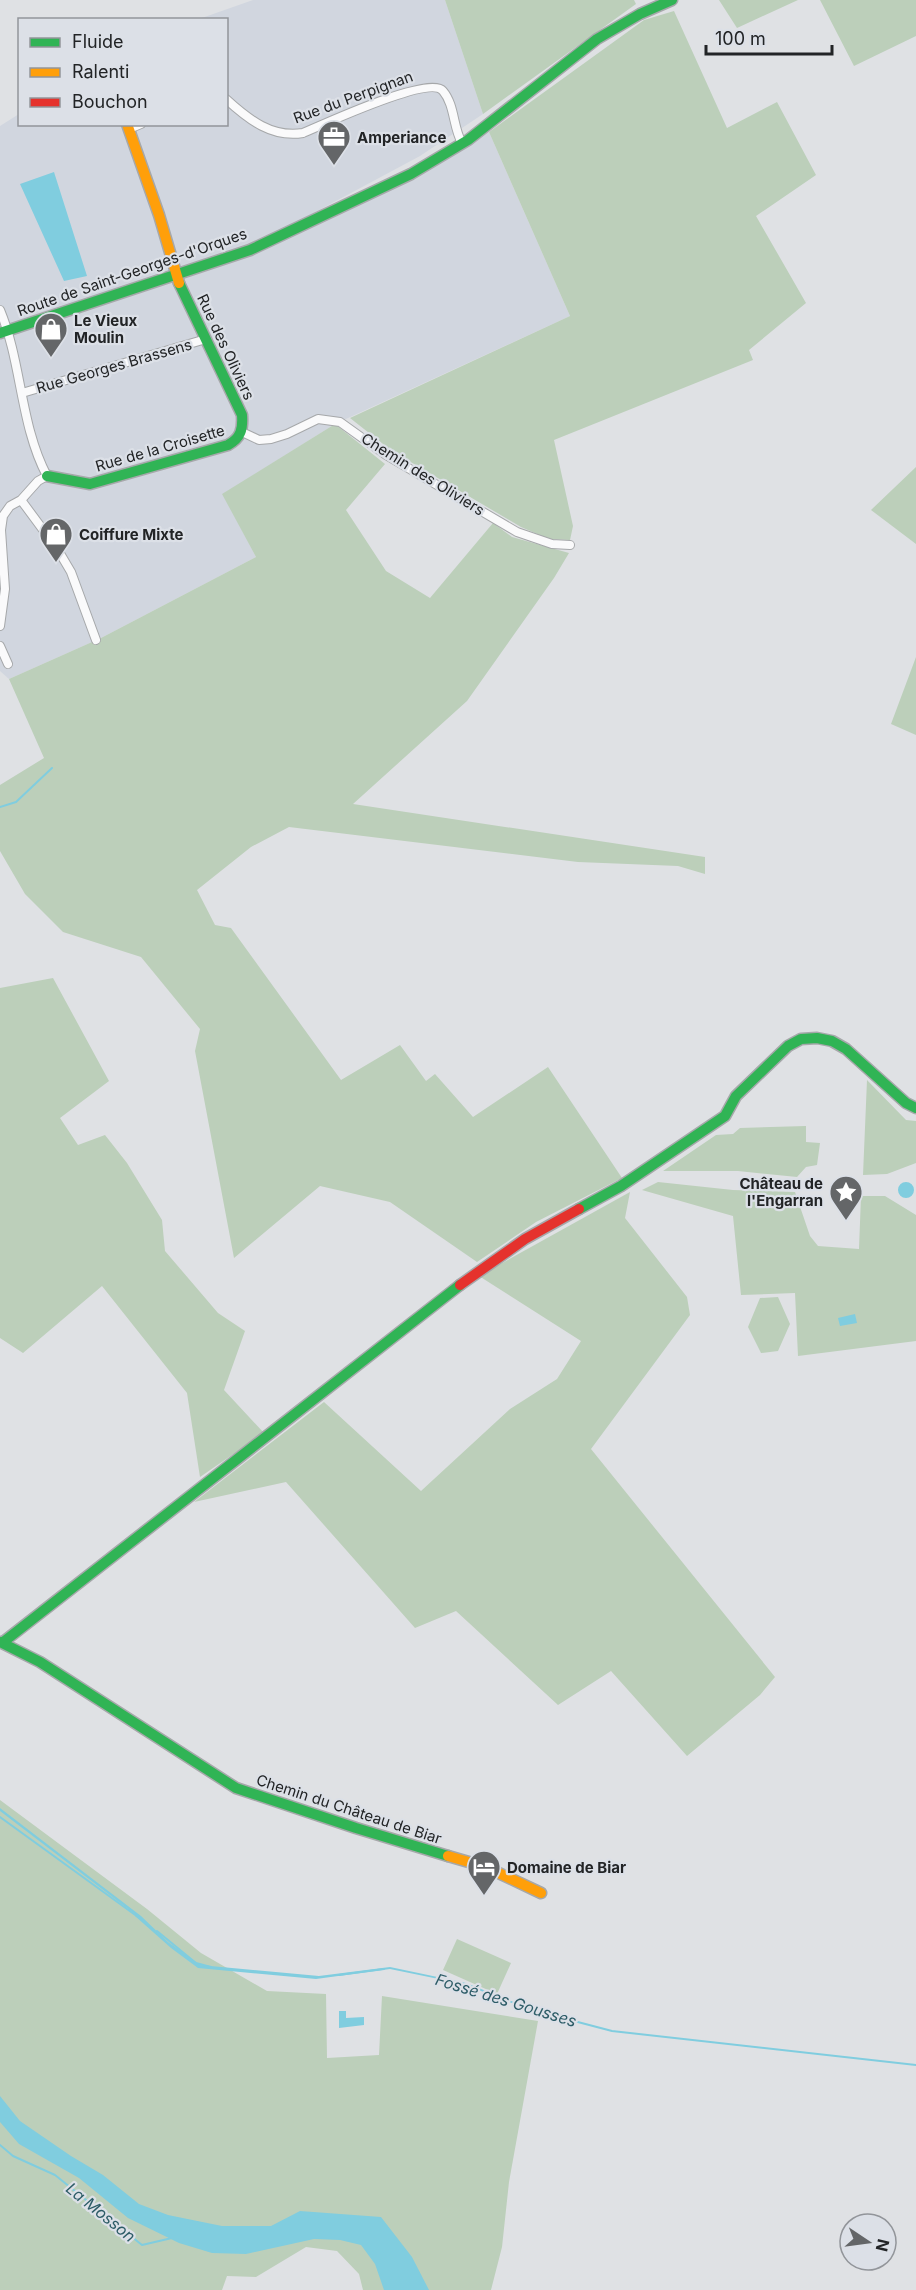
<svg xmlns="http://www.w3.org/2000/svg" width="916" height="2290" viewBox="0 0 916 2290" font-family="Inter,sans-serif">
  <rect width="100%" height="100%" fill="#dfe1e4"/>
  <!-- built -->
  <path fill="#d1d6df" d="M253 0H445L483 114 420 156 280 231 191 267 64 306 66 315 155 287 254 252 413 178 489 132 570 316 335 424 223 494 256 557 101 638 9 679 0 671V126L19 114 20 124H226V20L199 19Z"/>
  <!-- green -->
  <path fill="#bccfba" d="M445 0H634L636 4 483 114Z
    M719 0H798L737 28Z
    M820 0H916V36L854 66Z
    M674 11 727 128 777 102 816 175 756 216 806 303 749 350 753 360 554 440 573 526 570 540 549 539 521 527 392 451 350 418 570 316 489 132 644 20Z
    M335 424 385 464 346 510 386 571 430 598 493 523 512 537 569 553 554 578 467 701 353 804 705 857V874L678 866 578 862 289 827 251 847 197 890 215 925 231 928 341 1080 400 1045 426 1081 435 1074 473 1117 548 1067 622 1178 536 1222 477 1262 390 1202 320 1186 234 1258 195 1051 200 1029 141 957 63 932 25 894 0 851V785L44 758 9 679 101 638 256 557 222 494Z
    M916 467V544L871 510Z
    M916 657V735L891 724Z
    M53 978 109 1081 60 1118 78 1145 105 1135 127 1163 162 1220 165 1251 218 1313 245 1331 224 1390 264 1433 200 1477 187 1393 102 1286 23 1353 0 1338V988Z
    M867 1080 906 1120 916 1121V1163L887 1174 863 1175Z
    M806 1126V1142L820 1143 817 1165 806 1167 797 1177 738 1171H663L716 1135 733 1134 740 1128Z
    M658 1182 733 1190 795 1192 810 1236 818 1246 859 1249 861 1196H885L916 1215V1341L798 1356 795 1293 741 1295 733 1216 642 1190Z
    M630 1192 625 1218 687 1297 690 1315 591 1449 775 1677 760 1695 687 1756 611 1671 558 1705 456 1611 415 1628 286 1482 194 1502 324 1402 421 1491 510 1409 557 1379 581 1341 479 1276Z
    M778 1297 790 1324 778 1351 761 1353 748 1327 760 1298Z
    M0 1800 147 1909 201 1953 267 1991 326 1994 327 2058 379 2055 382 1996 538 2021 509 2182 502 2247 491 2290H363L359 2274 337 2251 306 2247 256 2277 227 2276 222 2290H0Z
    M457 1939 511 1963 497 1994 443 1970Z"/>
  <!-- water -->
  <path fill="#80cddf" d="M54 172 87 276 64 281 20 184Z
    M898 1190a8 8 0 1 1 16 0a8 8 0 1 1-16 0Z
    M855 1314 857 1323 840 1326 838 1318Z
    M0 1808 141 1916 168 1942 200 1965 319 1976 390 1967 466 1983 539 2012 540 2014 463 1984 390 1969 316 1979 198 1968 171 1948 135 1916 136 1915 0 1811Z
    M339 2011H346V2018L364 2017V2025L339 2028Z
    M0 2096 20 2121 71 2156 103 2175 139 2204 168 2215 222 2226H271L300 2211 381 2217 412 2257 429 2290H384L375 2264 361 2245 340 2240 314 2239 246 2254 212 2253 179 2243 128 2218 79 2178 19 2144 0 2122Z"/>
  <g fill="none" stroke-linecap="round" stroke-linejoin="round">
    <!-- stream -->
    <path stroke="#80cddf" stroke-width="2" d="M0 807 16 802 52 768
      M0 1817 138 1917
      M157 1931 196 1963 211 1967
      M339 1975 384 1969
      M536 2011 612 2031 916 2065
      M0 2145 13 2156 55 2175 142 2245 172 2238"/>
    <defs>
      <path id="street" d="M226 99C249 120 272 138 303 133 324 124 430 75 443 91 455 105 453 128 462 143
        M129 129 141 124
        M0 310C22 363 20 425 47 476L38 481 21 500 10 506 3 516 1 530 5 589 0 626
        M22 393 206 339
        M242 432 259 440 271 439 287 434 318 419 340 422 386 455 517 532 552 544 570 545
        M21 500 58 550 71 572 96 640
        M0 646 8 664"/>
      <path id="fast" d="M0 333 250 250 411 174 468 140 597 39 640 14 672 0
        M47 476 90 484 228 445C241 438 243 429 242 415L179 283
        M579 1209 621 1186 725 1116 736 1096 788 1046 801 1039 817 1038 832 1041 846 1049 906 1103 916 1108
        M0 1642 2 1643 460 1285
        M2 1643 40 1662 236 1788 356 1828 448 1856"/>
      <path id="slow" d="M127 124 159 215 179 283
        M448 1856 486 1867 541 1893"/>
      <path id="jam" d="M460 1285 525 1239 579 1209"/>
    </defs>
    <!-- street casing -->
    <use href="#street" stroke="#a6a8aa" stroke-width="10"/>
    <!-- fast casing -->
    <use href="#fast" stroke="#a6a8aa" stroke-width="13"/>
    <!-- slow casing -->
    <use href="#slow" stroke="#a6a8aa" stroke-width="13"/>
    <!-- jam casing -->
    <use href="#jam" stroke="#a6a8aa" stroke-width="13"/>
    <!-- street -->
    <use href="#street" stroke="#fafafb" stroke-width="8"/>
    <!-- fast -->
    <use href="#fast" stroke="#30b455" stroke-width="10"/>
    <!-- slow -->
    <use href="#slow" stroke="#ff9f0a" stroke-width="10"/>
    <!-- jam -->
    <use href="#jam" stroke="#e5322d" stroke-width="10"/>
  </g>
  <!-- icons -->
  <defs>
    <symbol id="office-pin" viewBox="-11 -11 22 30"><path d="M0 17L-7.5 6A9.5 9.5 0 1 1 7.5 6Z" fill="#646668" stroke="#dce0e7"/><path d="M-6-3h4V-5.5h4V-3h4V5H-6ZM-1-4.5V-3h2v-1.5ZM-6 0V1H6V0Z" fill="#fff"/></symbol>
    <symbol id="shop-pin" viewBox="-11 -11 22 30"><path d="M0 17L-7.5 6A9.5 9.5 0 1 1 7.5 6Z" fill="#646668" stroke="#dce0e7"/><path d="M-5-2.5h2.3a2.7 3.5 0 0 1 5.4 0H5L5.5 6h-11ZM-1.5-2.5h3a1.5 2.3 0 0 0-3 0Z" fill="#fff"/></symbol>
    <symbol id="sight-pin" viewBox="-11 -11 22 30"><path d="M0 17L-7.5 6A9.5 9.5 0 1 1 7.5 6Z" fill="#646668" stroke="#dce0e7"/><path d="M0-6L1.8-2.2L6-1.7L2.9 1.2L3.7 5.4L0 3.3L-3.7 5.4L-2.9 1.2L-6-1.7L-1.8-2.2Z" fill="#fff"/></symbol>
    <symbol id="hotel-pin" viewBox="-11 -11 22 30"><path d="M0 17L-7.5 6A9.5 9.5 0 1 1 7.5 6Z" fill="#646668" stroke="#dce0e7"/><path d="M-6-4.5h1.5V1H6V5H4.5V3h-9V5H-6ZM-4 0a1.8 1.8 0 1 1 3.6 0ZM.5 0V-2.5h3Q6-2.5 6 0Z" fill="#fff"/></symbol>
  </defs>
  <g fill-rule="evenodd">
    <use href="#office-pin" x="315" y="118" width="38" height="52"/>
    <use href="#shop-pin" x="32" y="310" width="38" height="52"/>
    <use href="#shop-pin" x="37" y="515" width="38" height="52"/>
    <use href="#sight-pin" x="827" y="1173" width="38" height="52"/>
    <use href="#hotel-pin" x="465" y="1848" width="38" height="52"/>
  </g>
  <g text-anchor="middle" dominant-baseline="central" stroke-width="4.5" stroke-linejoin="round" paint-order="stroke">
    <!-- street labels -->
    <g font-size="15" fill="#222426" stroke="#dce0e7">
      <text transform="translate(353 97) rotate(-20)">Rue du Perpignan</text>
      <text transform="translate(132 272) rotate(-19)">Route de Saint-Georges-d'Orques</text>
      <text transform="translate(226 347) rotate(65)">Rue des Oliviers</text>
      <text transform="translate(114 366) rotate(-16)">Rue Georges Brassens</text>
      <text transform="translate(160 448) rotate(-16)">Rue de la Croisette</text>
      <text transform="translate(423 474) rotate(32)">Chemin des Oliviers</text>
      <text transform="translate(349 1809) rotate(18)">Chemin du Château de Biar</text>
    </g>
    <!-- poi labels -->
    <g font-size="15" font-weight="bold" fill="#222426" stroke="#dce0e7" text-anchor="start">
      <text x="357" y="137">Amperiance</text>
      <text x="74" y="320">Le Vieux<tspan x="74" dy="17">Moulin</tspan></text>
      <text x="79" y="534">Coiffure Mixte</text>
      <text x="823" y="1183" text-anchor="end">Château de<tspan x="823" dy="17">l'Engarran</tspan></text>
      <text x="507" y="1867">Domaine de Biar</text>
    </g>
    <!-- water labels -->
    <g font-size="16" font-style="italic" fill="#2d5c67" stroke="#dce0e7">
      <text transform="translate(506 2000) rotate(17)">Fossé des Gousses</text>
      <text transform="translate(101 2212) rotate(39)">La Mosson</text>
    </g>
  </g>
  <!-- legend -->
  <rect x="18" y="18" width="210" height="108" fill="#dce0e7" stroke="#92959a" stroke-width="1.5"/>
  <rect x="30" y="38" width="30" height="9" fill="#30b455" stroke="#92959a" stroke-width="1.5"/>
  <text x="72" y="48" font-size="18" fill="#222426">Fluide</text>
  <rect x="30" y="68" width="30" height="9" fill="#ff9f0a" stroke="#92959a" stroke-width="1.5"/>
  <text x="72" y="78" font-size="18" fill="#222426">Ralenti</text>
  <rect x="30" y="98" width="30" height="9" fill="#e5322d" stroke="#92959a" stroke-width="1.5"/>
  <text x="72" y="108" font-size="18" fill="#222426">Bouchon</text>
  <!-- north arrow -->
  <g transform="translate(868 2242) rotate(103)"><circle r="28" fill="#dce0e7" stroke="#92959a" stroke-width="1.5"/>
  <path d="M0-4.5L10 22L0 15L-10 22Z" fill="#646668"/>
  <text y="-9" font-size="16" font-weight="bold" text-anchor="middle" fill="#222426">N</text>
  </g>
  <!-- scale -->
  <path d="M706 45v9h126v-9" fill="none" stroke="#222426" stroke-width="3"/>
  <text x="715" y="45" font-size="18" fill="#222426" stroke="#dce0e7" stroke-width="4.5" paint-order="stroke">100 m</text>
</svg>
